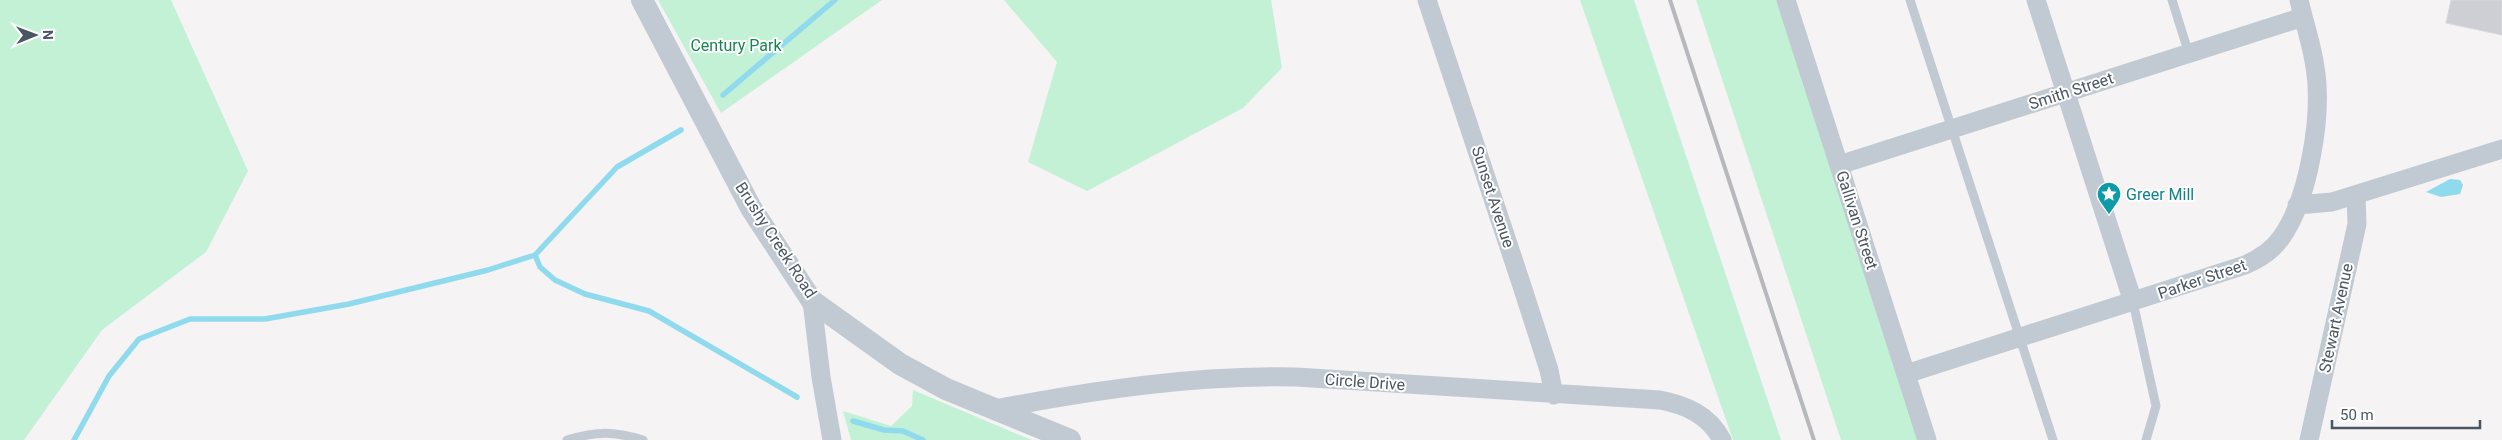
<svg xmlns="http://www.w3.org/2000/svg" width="2502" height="440" viewBox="0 0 2502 440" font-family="Roboto,sans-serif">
  <rect width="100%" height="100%" fill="#f5f3f3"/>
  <!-- green -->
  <path fill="#c3f1d5" d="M0 0H171L248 171 206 252 102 330 24 440H0Z
    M658 0H882L721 113Z
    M1004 0H1271L1282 68 1243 108 1087 191 1028 162 1057 62Z
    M1580 0H1634L1781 440H1733Z
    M1696 0H1783L1921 440H1841Z
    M913 390 1017 434 1032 440H851L843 411 891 426 912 406Z"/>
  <!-- water -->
  <path fill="#90daee" d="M2450 179 2460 180 2463 185 2460 194 2441 197 2426 192Z"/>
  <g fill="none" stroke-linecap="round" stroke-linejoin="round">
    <!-- stream -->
    <path stroke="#90daee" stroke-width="5.5" d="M723 95 835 0
      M535 255 540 267 555 280 585 294 649 311 797 397
      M853 421 884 430 903 431 923 440
      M74 440 109 376 139 339 190 319H265L349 304 488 270 535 255 617 167 681 130"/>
  </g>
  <!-- building -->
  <path fill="#cdcfd5" stroke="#d7d9de" d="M2451 0H2502V35L2446 23Z"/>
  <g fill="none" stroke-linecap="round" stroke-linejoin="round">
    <!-- service -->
    <path stroke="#c1cad2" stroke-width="9" d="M1910 0 2053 440
      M2172 0 2189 54
      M2133 302 2156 406 2146 440
      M567 440C598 431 613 431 643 440"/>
    <!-- minor -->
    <path stroke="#c1cad2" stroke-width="19" d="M1427 0 1521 283 1549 370 1554 395
      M1786 0 1927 440
      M2036 0 2133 302
      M1839 165 2303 17
      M2297 205 2332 202 2502 149
      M812 301 821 377 832 440
      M1906 374 2245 265C2259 259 2272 251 2281 238 2309 199 2323 114 2315 67 2312 45 2304 22 2299 0
      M995 409C1095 390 1195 375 1296 377L1660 400C1686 405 1709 415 1722 440
      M2309 440 2357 224 2356 195"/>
    <!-- tertiary -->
    <path stroke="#c1cad2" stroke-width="22" d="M642 0 751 208 812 301 900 364 946 389 1070 440"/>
    <!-- rail -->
    <path stroke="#b5b8bd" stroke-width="4" d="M1670 0 1814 440"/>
  </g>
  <!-- icons -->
  <defs>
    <symbol id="sight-pin" viewBox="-11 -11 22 30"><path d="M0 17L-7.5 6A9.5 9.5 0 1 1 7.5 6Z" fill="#0f9aa8" stroke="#fff"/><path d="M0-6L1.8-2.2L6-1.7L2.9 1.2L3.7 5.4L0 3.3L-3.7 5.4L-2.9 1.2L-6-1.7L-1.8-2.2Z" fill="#fff"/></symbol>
  </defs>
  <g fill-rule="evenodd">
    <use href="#sight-pin" x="2095" y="180" width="28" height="38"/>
  </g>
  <g text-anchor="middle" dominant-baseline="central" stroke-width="4" stroke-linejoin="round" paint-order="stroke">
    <!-- park labels -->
    <g font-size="16" fill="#17864f" stroke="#fff">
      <text x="736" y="45">Century Park</text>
    </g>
    <!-- street labels -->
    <g font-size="16" fill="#4a5661" stroke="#fff">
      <text transform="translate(2071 91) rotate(-18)">Smith Street</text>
      <text transform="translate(1493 197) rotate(72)">Sunset Avenue</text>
      <text transform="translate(1857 220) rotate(72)">Gallivan Street</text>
      <text transform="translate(776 240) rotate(57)">Brushy Creek Road</text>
      <text transform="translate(2202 279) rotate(-19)">Parker Street</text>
      <text transform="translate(2336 318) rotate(-78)">Stewart Avenue</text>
      <text transform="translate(1365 382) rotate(4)">Circle Drive</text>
    </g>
    <!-- culture labels -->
    <g font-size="16" fill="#0d838f" stroke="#fff" text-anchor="start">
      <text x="2126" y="194">Greer Mill</text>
    </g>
  </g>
  <!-- north arrow -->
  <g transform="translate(35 35) rotate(89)" stroke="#ffffff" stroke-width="4" paint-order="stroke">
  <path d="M0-4L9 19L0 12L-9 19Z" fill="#4a5661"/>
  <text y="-8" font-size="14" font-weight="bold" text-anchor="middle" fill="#4a5661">N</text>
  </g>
  <!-- scale -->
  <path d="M2332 420v8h148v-8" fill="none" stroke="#4a5661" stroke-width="2.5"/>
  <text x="2340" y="420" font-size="15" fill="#4a5661" stroke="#ffffff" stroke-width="4" paint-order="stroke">50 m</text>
</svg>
